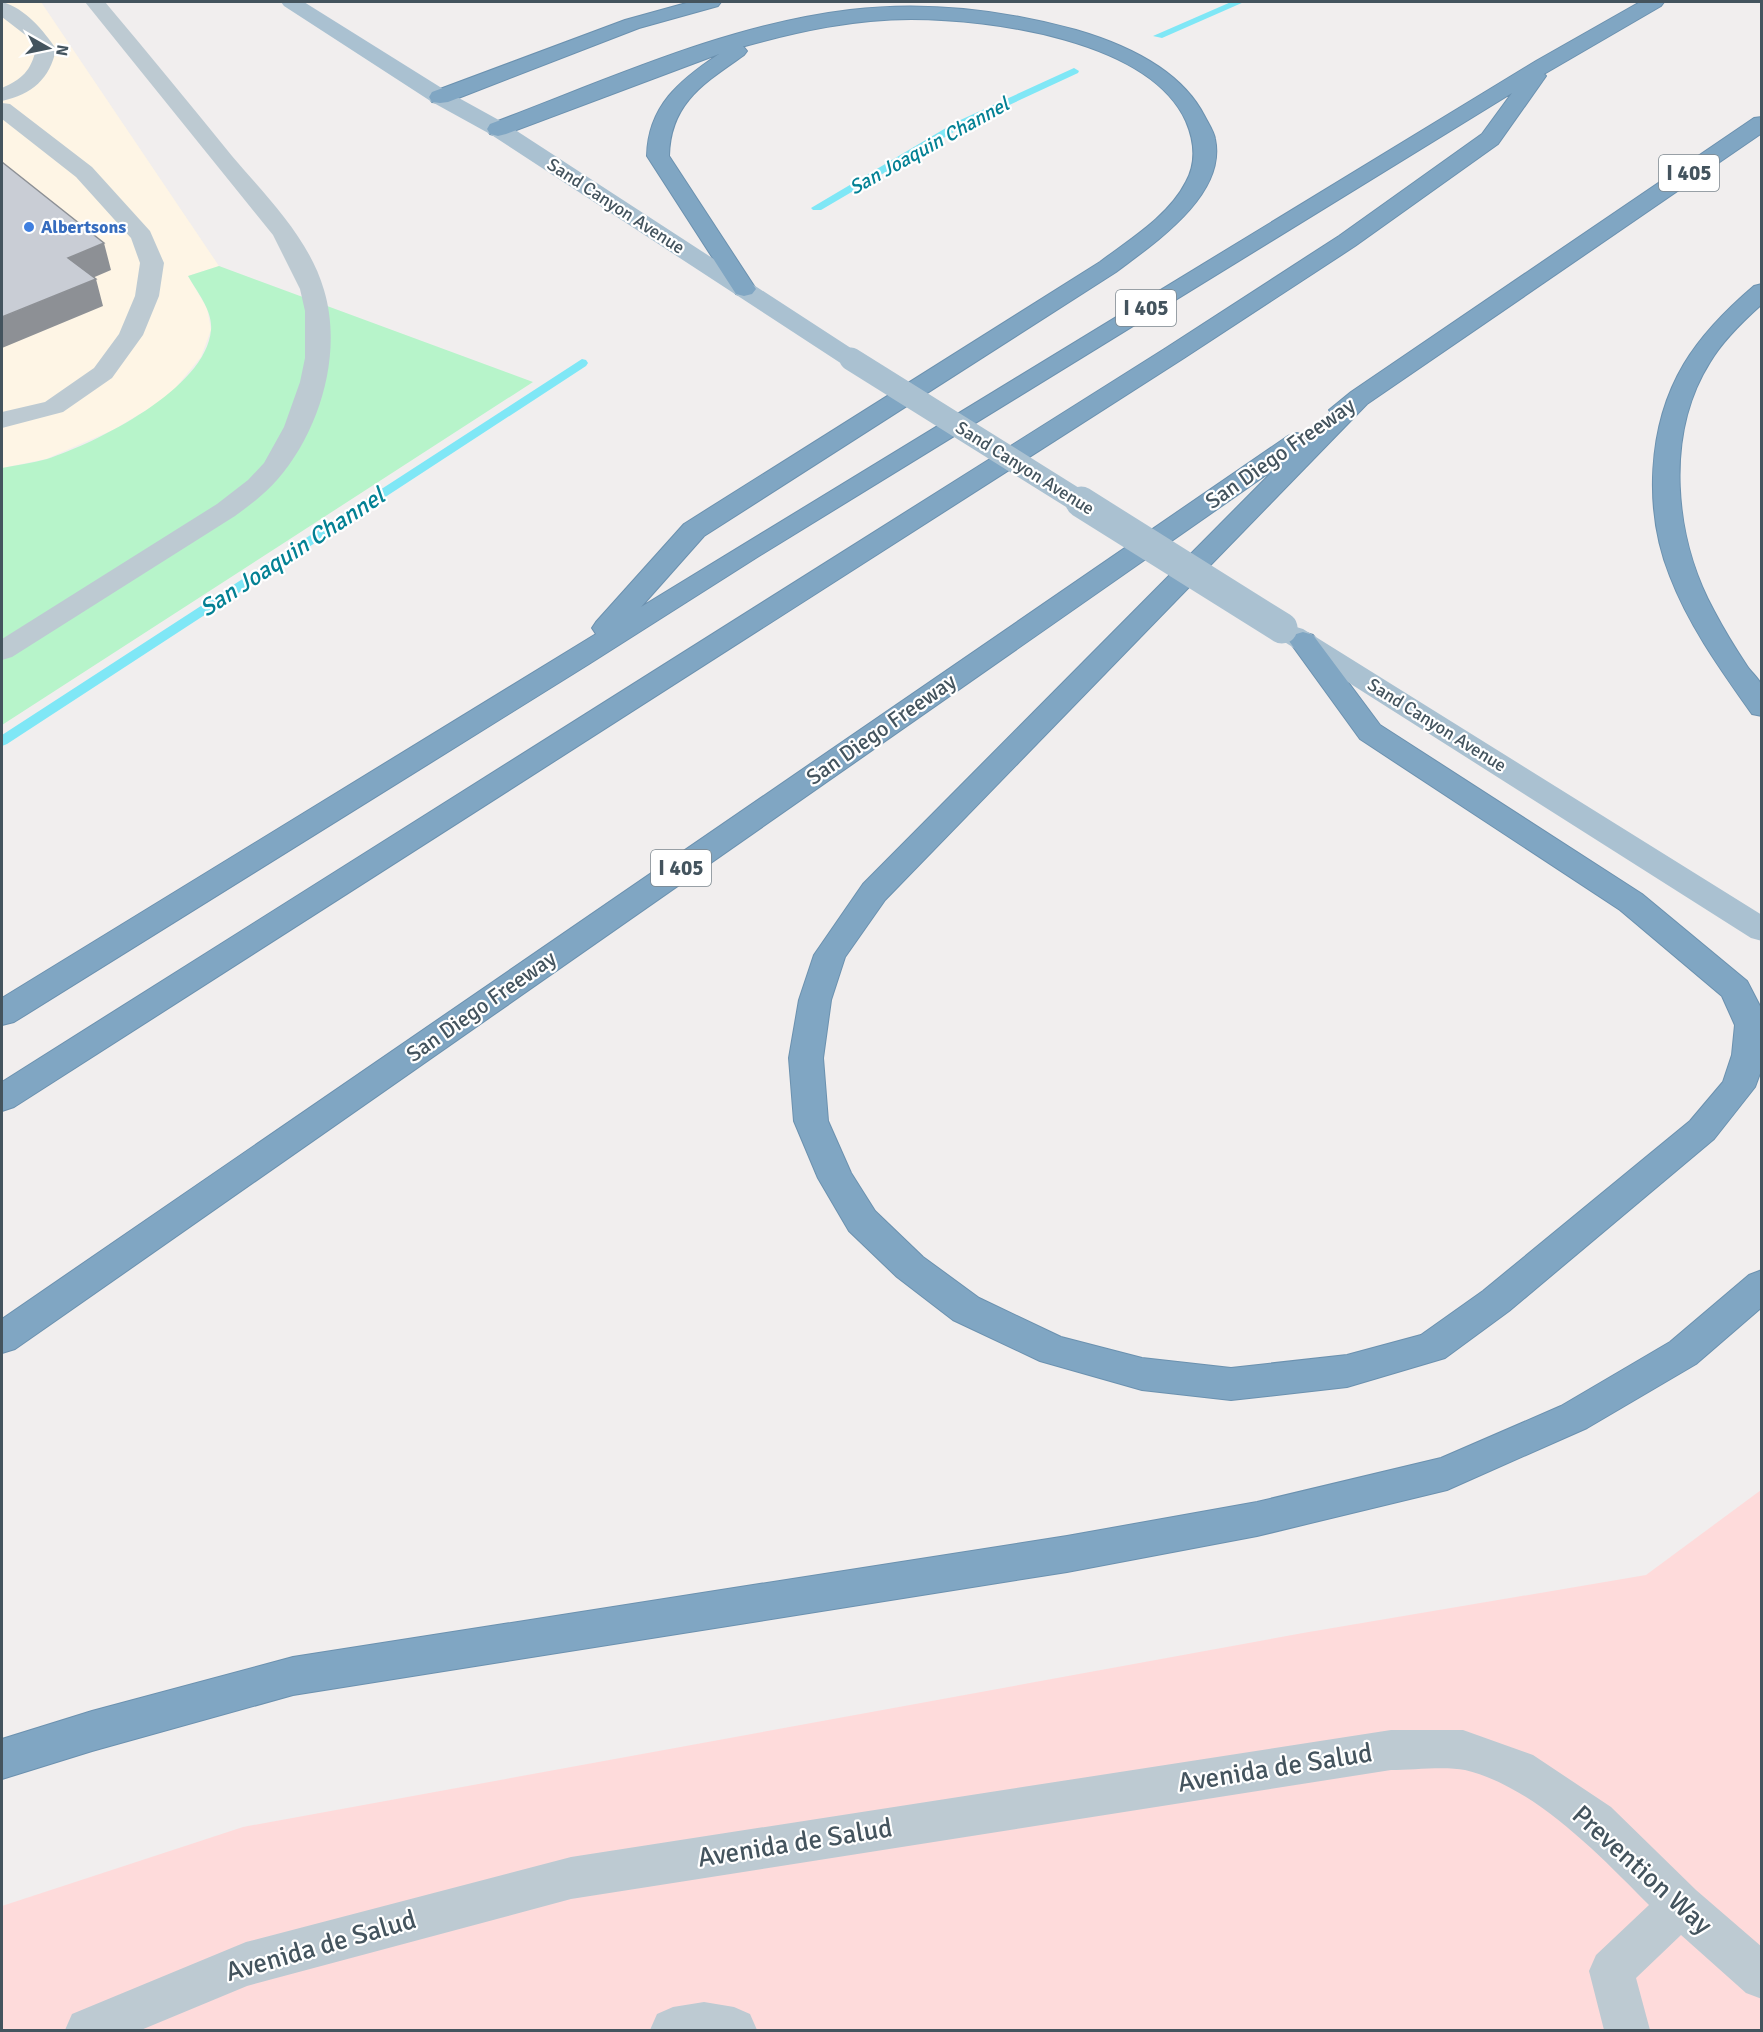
<svg xmlns="http://www.w3.org/2000/svg" width="1763" height="2032" viewBox="0 0 1763 2032" font-family="Signika,sans-serif">
  <rect width="100%" height="100%" fill="#f1eeee"/>
  <!-- commercial -->
  <path fill="#fef5e5" d="M2 2H41L219 266 188 276 207 308 211 330 201 357 168 397 113 430 46 459 2 468Z"/>
  <!-- medical -->
  <path fill="#fedbdb" d="M1761 1490V2030H2V1906L243 1827 1303 1633 1646 1575Z"/>
  <!-- green -->
  <path fill="#b7f4ca" d="M219 266 533 382 2 725V468C16 465 32 463 47 459 96 443 206 389 211 330 213 311 197 292 188 276Z"/>
  <g fill="none" stroke-linecap="round" stroke-linejoin="round">
    <!-- stream -->
    <path fill="#7fe7f6" fill-rule="evenodd" d="M1231 2H1244L1162 38 1153 36Z
      M1074 68 1079 71 1078 73 964 126 821 210H813L811 208 956 122Z
      M582 359 586 360 588 363 586 366 7 744 2 746V735Z"/>
    <defs>
      <path id="highway" d="M690 2H721L718 6 639 28 448 102 440 103 432 102 429 97 432 92 625 20Z
        M1640 2H1664L1661 6 1544 74 1546 76 1498 144 1355 246 1184 358 14 1107 2 1111V1082L1166 348 1339 236 1482 134 1512 93 759 556 589 664 14 1022 2 1025V998L596 634 592 628 596 622 684 524 1100 262C1129 240 1169 216 1186 182 1197 162 1195 142 1186 121 1149 40 990 19 911 19 854 19 800 31 745 46H743L747 51 744 55C704 83 670 103 669 156L756 289 752 294 744 296 736 294 647 156C648 106 680 80 719 54L506 134 498 136 490 134 487 129 490 124C607 80 725 25 850 10 925 1 1003 10 1076 30 1124 44 1181 69 1205 117 1208 123 1214 132 1215 139 1227 195 1154 243 1116 272L704 536 641 607 1536 61Z
        M1762 117V133L1367 404 885 900 845 957 831 1000 823 1058 828 1121 851 1173 875 1211 923 1257 979 1298 1061 1337 1142 1358 1231 1368 1347 1355 1421 1335 1483 1291 1690 1121 1723 1082 1732 1055 1735 1025 1722 996 1620 910 1360 739 1289 641 1293 635 1303 632 1313 635 1380 725 1642 894 1747 981 1762 1010V1068L1755 1087 1714 1139 1509 1311 1445 1358 1347 1387 1231 1400 1142 1390 1040 1361 953 1320 897 1277 849 1231 818 1178 794 1121 789 1058 799 1000 814 955 863 884 1276 468 15 1349 2 1353V1319L1288 436 1297 433 1307 436 1331 412 1329 410 1351 392 1754 118Z
        M1762 284V304C1743 321 1723 340 1710 362 1664 435 1674 538 1714 611 1724 630 1735 648 1747 666 1751 672 1758 678 1761 684 1763 693 1762 707 1762 716L1752 714C1721 670 1689 626 1670 576 1644 511 1647 426 1684 364 1702 334 1727 309 1754 286Z
        M1762 1270V1307L1696 1364 1587 1428 1447 1490 1257 1536 1067 1572 293 1695 92 1751 2 1779V1739L92 1711 293 1657 1067 1536 1257 1502 1441 1458 1561 1406 1670 1342 1749 1275Z"/>
    </defs>
    <!-- highway casing -->
    <use href="#highway" stroke="#6b91af" stroke-width="2"/>
    <!-- minor -->
    <path fill="#bdcad2" fill-rule="evenodd" d="M2 2C25 8 44 31 56 49 50 79 32 94 2 101V88C22 79 31 71 36 49L28 37 2 17Z
      M85 2H105C148 53 190 104 232 156 266 196 309 238 324 290 343 353 320 431 277 480 265 494 250 505 235 516L12 657 2 660V639L217 504 248 480 264 463 284 427 300 382 305 358V311L300 289 273 235Z
      M2 103 10 104 92 167 150 231 164 263 159 296 143 335 112 378 63 412 2 428V412L45 402 94 368 119 334 135 296 140 263 131 238 76 177 2 119Z
      M1391 1730H1463L1533 1755 1611 1807 1696 1890 1762 1947V1999L1746 1993 1681 1935 1636 1978 1650 2030H1604L1589 1971 1596 1955 1649 1905C1599 1855 1535 1787 1465 1770 1445 1766 1412 1770 1391 1770L571 1899 247 1986 141 2030H65L72 2014 246 1942 571 1857Z
      M704 2002 734 2007 750 2014 757 2030H650L657 2014 673 2007Z"/>
    <!-- major -->
    <path fill="#aac1d1" fill-rule="evenodd" d="M281 2H304L448 92 506 124 860 354 863 359 860 364 851 366 842 364 490 134 432 102 284 6Z
      M1293 626 1303 629 1762 915V941L1751 938 1283 641 1279 635 1283 629Z"/>
    <!-- highway -->
    <use href="#highway" fill="#80a6c3" fill-rule="evenodd"/>
    <!-- major-bridge-far1 -->
    <path stroke="#aac1d1" stroke-width="23" d="M851 359 1083 504"/>
    <!-- major-bridge -->
    <path stroke="#aac1d1" stroke-width="31" d="M1081 502 1282 628"/>
  </g>
  <!-- shaded-wall -->
  <path fill="#8d9095" d="M104 243 111 270 76 285 68 258Z
    M96 279 103 306 2 348V317Z"/>
  <!-- building -->
  <path fill="#c9cdd5" stroke="#8d9095" stroke-width="1.5" d="M2 162 104 243 68 258 96 279 2 317Z"/>
  <!-- markers -->
  <circle fill="#3f7fe0" stroke="#fff" stroke-width="2" cx="29" cy="227" r="6"/>
  <g text-anchor="middle" dominant-baseline="central" stroke-width="4.5" stroke-linejoin="round" paint-order="stroke">
    <!-- far-street labels -->
    <g font-size="18" fill="#44545e" stroke="#fff">
      <text transform="translate(616 206) rotate(33)">Sand Canyon Avenue</text>
      <text transform="translate(1025 468) rotate(32)">Sand Canyon Avenue</text>
      <text transform="translate(1437 725) rotate(32)">Sand Canyon Avenue</text>
    </g>
    <!-- far-shop labels -->
    <g font-size="18" font-weight="bold" fill="#366cbe" stroke="#fff" text-anchor="start">
      <text x="41" y="227">Albertsons</text>
    </g>
    <!-- far-water labels -->
    <g font-size="20" font-style="italic" fill="#038194" stroke="#fff">
      <text transform="translate(929 146) rotate(-29)">San Joaquin Channel</text>
    </g>
    <!-- shield labels -->
    <g fill="#fff" stroke="#7c878e" stroke-width="1.5">
      <rect x="1659" y="155" width="60" height="36" rx="4.5"/>
      <rect x="1116" y="290" width="60" height="36" rx="4.5"/>
      <rect x="651" y="850" width="60" height="36" rx="4.5"/>
    </g>
    <g font-size="21" font-weight="bold" fill="#44545e">
      <text x="1689" y="173">I 405</text>
      <text x="1146" y="308">I 405</text>
      <text x="681" y="868">I 405</text>
    </g>
    <!-- street labels -->
    <g font-size="22" fill="#44545e" stroke="#fff">
      <text transform="translate(1280 453) rotate(-35)">San Diego Freeway</text>
      <text transform="translate(881 729) rotate(-35)">San Diego Freeway</text>
      <text transform="translate(481 1006) rotate(-35)">San Diego Freeway</text>
    </g>
    <!-- water labels -->
    <g font-size="24" font-style="italic" fill="#038194" stroke="#fff">
      <text transform="translate(292 552) rotate(-33)">San Joaquin Channel</text>
    </g>
    <!-- near-street labels -->
    <g font-size="27" fill="#44545e" stroke="#fff">
      <text transform="translate(1275 1768) rotate(-9)">Avenida de Salud</text>
      <text transform="translate(795 1843) rotate(-9)">Avenida de Salud</text>
      <text transform="translate(1642 1870) rotate(42)">Prevention Way</text>
      <text transform="translate(321 1946) rotate(-16)">Avenida de Salud</text>
    </g>
  </g>
  <!-- border -->
  <rect width="1763" height="2032" fill="none" stroke="#44545e" stroke-width="6"/>
  <!-- north arrow -->
  <g transform="translate(48 48) rotate(99)" stroke="#ffffff" stroke-width="4.5" paint-order="stroke">
  <path d="M0-4.5L10 22L0 15L-10 22Z" fill="#44545e"/>
  <text y="-9" font-size="16" font-weight="bold" text-anchor="middle" fill="#44545e">N</text>
  </g>
</svg>
